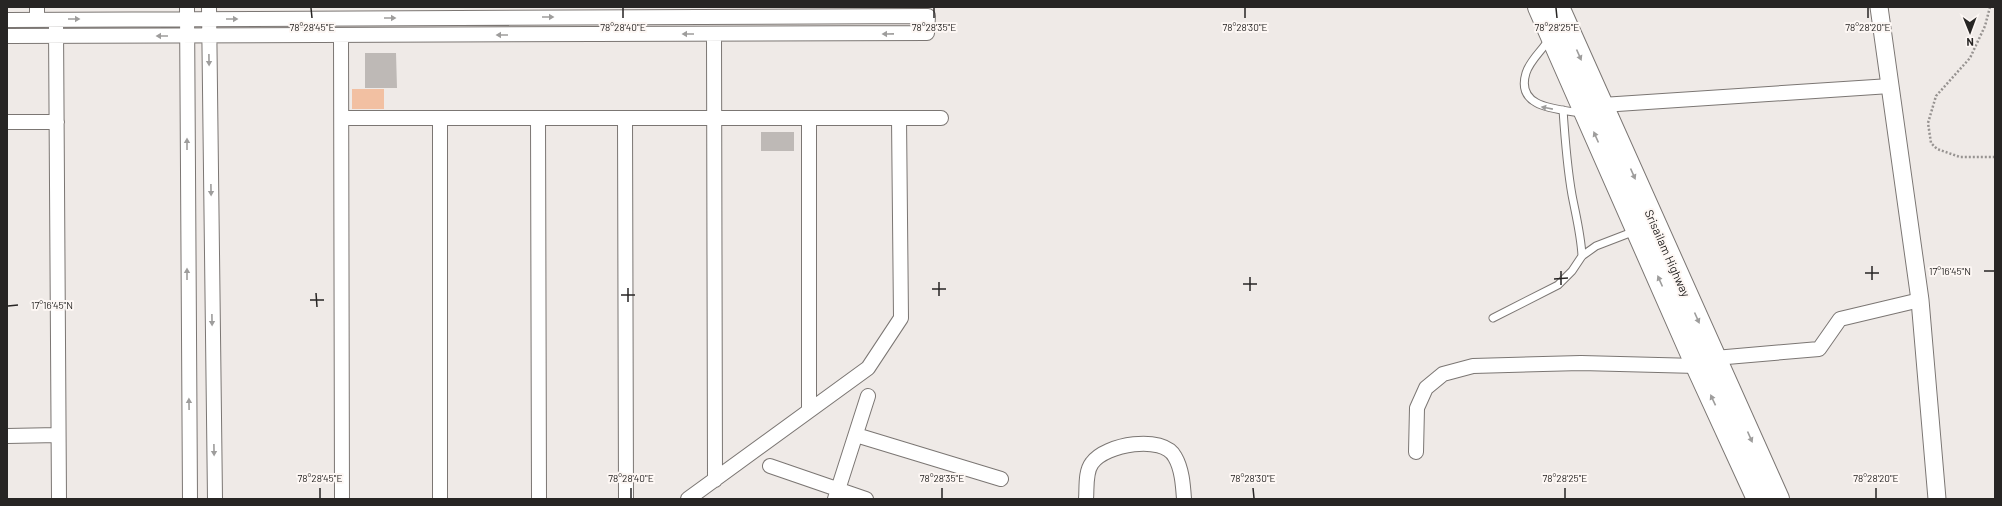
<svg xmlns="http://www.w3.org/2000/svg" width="2002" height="506" viewBox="0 0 2002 506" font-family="Barlow,sans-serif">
  <rect width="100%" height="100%" fill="#efeae7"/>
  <!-- green -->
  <path fill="#f2c0a2" d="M352 89H384V109H352Z"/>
  <!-- building -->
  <path fill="#beb9b6" d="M365 53H396L397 88H365Z
    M761 132H794V151H761Z"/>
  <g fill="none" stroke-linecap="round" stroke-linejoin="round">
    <defs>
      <path id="service" d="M1549 39C1542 51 1530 60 1526 73 1515 109 1559 109 1581 113
        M1563 110C1565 139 1567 167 1572 195 1576 216 1581 235 1582 256
        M1493 318 1558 285 1572 271 1582 256 1596 246 1635 231"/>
      <path id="minor" d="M37 7V19
        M187 7 190 499
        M209 7 215 499
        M7 20 928 16 927 33 7 36
        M56 27 59 499
        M714 34 715 480
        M341 35 342 499
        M1602 105 1890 86
        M342 118H941
        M538 118 539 499
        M625 118 626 499
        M809 118V411
        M7 122H57
        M1715 358 1819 349 1840 319 1920 300
        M856 435 1001 479
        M7 436 58 435
        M1416 452 1417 408 1426 388 1443 374 1473 366 1581 363 1697 366
        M770 466 866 499
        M440 499V118
        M688 499 868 368 901 318 899 118
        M835 499 868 396
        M1086 499C1087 488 1085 472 1092 463 1105 444 1163 434 1175 457 1182 469 1183 485 1184 499"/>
      <path id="tertiary" d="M1879 7 1920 300 1937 499"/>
      <path id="trunk" d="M1539 7 1697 366 1758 499
        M1558 7 1778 499"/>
    </defs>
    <!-- service casing -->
    <use href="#service" stroke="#7b7673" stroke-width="9"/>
    <!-- minor casing -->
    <use href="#minor" stroke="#7b7673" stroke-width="16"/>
    <!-- tertiary casing -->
    <use href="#tertiary" stroke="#7b7673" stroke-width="19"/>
    <!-- trunk casing -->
    <use href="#trunk" stroke="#7b7673" stroke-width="24"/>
    <!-- path -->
    <path stroke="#979391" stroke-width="2.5" stroke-dasharray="2 2" stroke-linecap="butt" d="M1990 7 1985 26 1970 58 1936 96 1928 123 1931 143 1937 149 1960 157H1995"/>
    <!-- service -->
    <use href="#service" stroke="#fff" stroke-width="7"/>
    <!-- minor -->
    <use href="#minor" stroke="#fff" stroke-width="14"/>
    <!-- tertiary -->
    <use href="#tertiary" stroke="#fff" stroke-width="17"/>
    <!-- trunk -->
    <use href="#trunk" stroke="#fff" stroke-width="22"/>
  </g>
  <!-- one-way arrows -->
  <defs><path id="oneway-solid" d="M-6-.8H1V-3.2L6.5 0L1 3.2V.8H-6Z"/></defs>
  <g fill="#9e9d9c">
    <use href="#oneway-solid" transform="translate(548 17)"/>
    <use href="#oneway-solid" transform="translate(390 18)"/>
    <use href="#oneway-solid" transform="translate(74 19)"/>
    <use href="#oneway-solid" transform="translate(232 19)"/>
    <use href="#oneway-solid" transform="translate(688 34) rotate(180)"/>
    <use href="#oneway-solid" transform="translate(888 34) rotate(179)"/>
    <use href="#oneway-solid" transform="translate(502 35) rotate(180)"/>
    <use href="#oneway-solid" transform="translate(162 36) rotate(180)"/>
    <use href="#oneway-solid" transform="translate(1579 55) rotate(66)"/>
    <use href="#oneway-solid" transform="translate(209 60) rotate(89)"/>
    <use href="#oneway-solid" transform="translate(1547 108) rotate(-169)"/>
    <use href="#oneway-solid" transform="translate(1596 137) rotate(-114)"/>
    <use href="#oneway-solid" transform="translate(187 144) rotate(-90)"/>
    <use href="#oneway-solid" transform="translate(1633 174) rotate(66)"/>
    <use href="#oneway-solid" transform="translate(211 190) rotate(89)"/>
    <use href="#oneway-solid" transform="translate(187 274) rotate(-90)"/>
    <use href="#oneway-solid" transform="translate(1660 281) rotate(-114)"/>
    <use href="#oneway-solid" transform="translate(1697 318) rotate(66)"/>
    <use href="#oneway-solid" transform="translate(212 320) rotate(89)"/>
    <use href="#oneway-solid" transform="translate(1713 400) rotate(-115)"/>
    <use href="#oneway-solid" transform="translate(189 404) rotate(-91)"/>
    <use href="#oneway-solid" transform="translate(1750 437) rotate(66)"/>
    <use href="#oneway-solid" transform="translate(214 450) rotate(89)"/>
  </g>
  <!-- ticks -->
  <path fill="none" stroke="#272524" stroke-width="1.5" d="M311 8 312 18M623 8V18M934 8V18M1245 8V18M1556 8 1557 18M1868 8V18M1872 266V280M1561 271V285M1984 271H1994M1865 273H1879M1250 277V291M1554 279 1568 278M939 282V296M1243 284H1257M628 288V302M932 289H946M316 293 317 307M621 295H635M310 300H324M8 306 18 305M320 488V498M631 488V498M942 488V498M1253 488 1254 498M1565 488V498M1876 488V498"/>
  <g text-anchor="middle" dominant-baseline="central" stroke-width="4" stroke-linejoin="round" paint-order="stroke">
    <!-- street labels -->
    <g font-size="12" fill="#272524" stroke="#fdf7f4">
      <text transform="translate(1668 253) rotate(66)">Srisailam Highway</text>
    </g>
  </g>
  <g font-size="10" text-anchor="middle" fill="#272524" stroke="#fdf7f4" stroke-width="4" stroke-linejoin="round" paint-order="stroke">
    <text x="312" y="31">78°28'45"E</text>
    <text x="623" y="31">78°28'40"E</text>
    <text x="934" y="31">78°28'35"E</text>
    <text x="1245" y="31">78°28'30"E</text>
    <text x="1868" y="31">78°28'20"E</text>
    <text x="1557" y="31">78°28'25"E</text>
    <text x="1950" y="275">17°16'45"N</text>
    <text x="52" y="309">17°16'45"N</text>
    <text x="320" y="482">78°28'45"E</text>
    <text x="631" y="482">78°28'40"E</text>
    <text x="942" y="482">78°28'35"E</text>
    <text x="1253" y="482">78°28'30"E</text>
    <text x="1565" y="482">78°28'25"E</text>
    <text x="1876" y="482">78°28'20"E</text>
  </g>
  <!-- border -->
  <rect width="2002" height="506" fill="none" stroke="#272524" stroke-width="16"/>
  <!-- north arrow -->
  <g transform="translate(1970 32) rotate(179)" stroke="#fdf7f4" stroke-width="3" paint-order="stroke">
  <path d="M0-3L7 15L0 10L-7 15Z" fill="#272524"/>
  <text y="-6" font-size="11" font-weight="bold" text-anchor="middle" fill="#272524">N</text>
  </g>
</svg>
